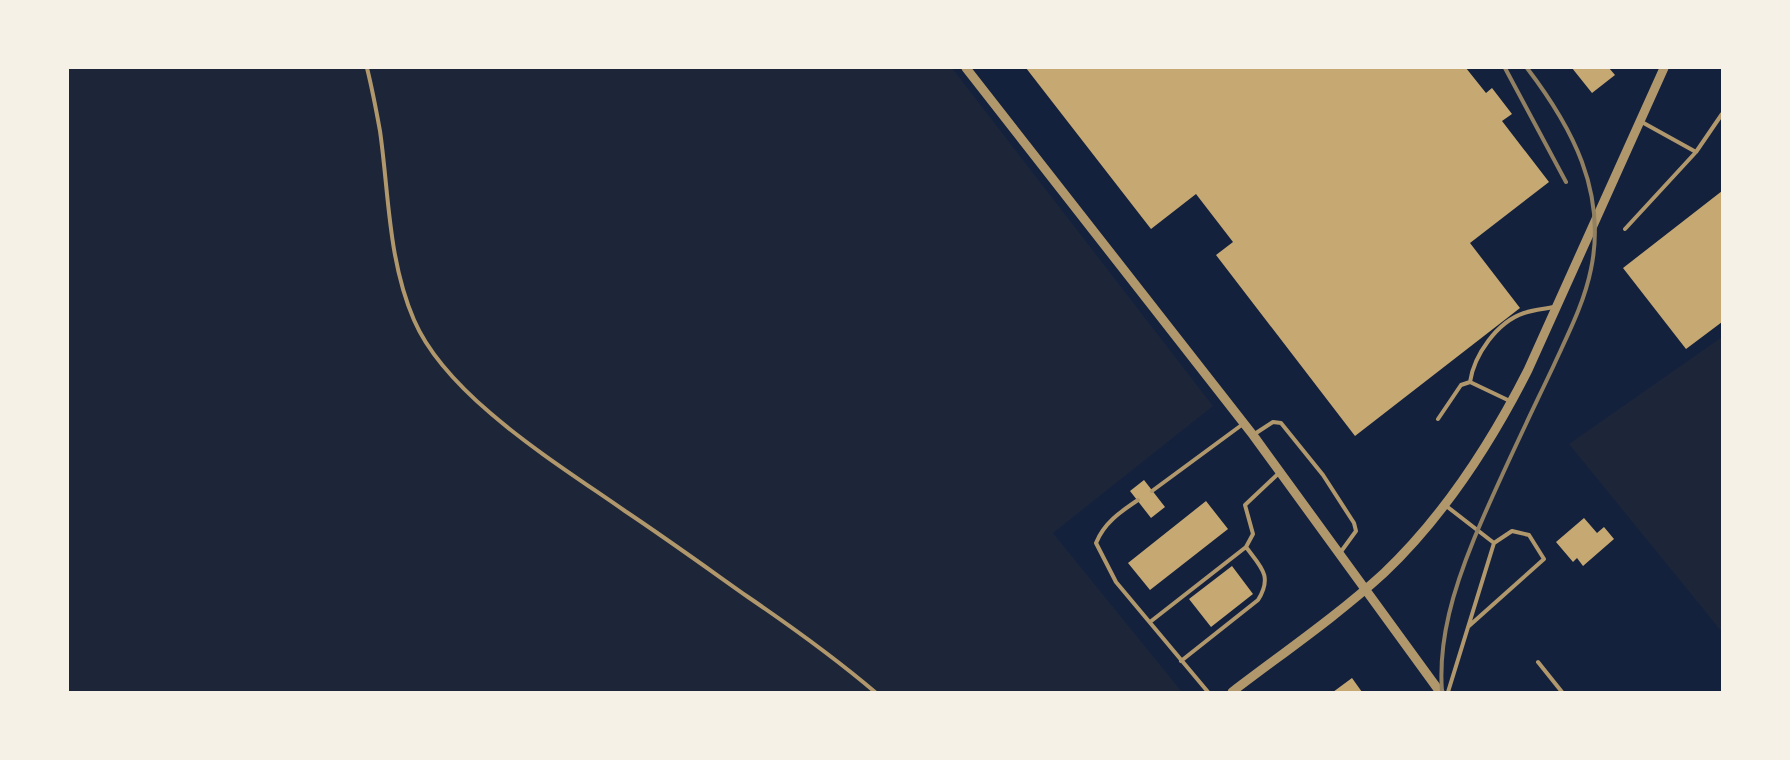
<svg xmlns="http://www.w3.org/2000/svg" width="1790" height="760" viewBox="0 0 1790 760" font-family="Karla,sans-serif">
  <rect width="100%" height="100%" fill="#14213d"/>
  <!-- green -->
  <path fill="#1d2539" d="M68 68H952L1213 406 1053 533 1182 692H68Z
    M1722 337V632L1569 444Z"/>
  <!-- building -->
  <path fill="#c6a872" d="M1026 68H1466L1486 93 1492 88 1512 114 1502 121 1549 182 1470 243 1520 308 1355 436 1216 255 1233 242 1196 194 1151 229Z
    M1572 68H1609L1615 75 1592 93Z
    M1722 191V322L1686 349 1623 268Z
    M1144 480 1165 507 1151 518 1130 491Z
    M1206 501 1228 529 1150 590 1128 563Z
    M1584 518 1597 533 1604 527 1614 539 1583 566 1577 558 1573 562 1556 542Z
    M1232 566 1253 594 1211 627 1189 599Z
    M1352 678 1362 692H1333Z"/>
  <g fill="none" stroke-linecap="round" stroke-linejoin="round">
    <!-- service -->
    <path stroke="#b1986c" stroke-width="4" d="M367 68C372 88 376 109 380 131 389 194 388 260 414 320 447 397 558 464 625 511 667 539 707 568 748 597 792 627 835 658 875 692
      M1640 121 1696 152
      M1625 229 1696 152 1722 114
      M1512 402 1470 382C1474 355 1497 322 1524 313 1533 310 1544 309 1554 307
      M1438 419 1461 385 1470 382
      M1253 435 1273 422 1281 423 1323 475 1354 523 1356 531 1340 553
      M1152 491 1243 424
      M1138 500C1120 512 1104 523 1096 543L1116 582 1208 692
      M1445 505 1494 543 1448 692
      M1150 622 1246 547 1253 534 1245 505 1280 472
      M1469 626 1544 559 1529 535 1512 531 1494 543
      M1181 661 1258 600C1273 576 1261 567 1246 547
      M1538 662 1562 692"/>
    <!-- tertiary -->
    <path stroke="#b1986c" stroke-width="9" d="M966 68 1253 435 1440 692
      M1232 692C1283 653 1337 616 1384 573 1445 515 1490 445 1528 370L1664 68"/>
    <!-- rail -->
    <path stroke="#918062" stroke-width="4" d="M1505 68 1566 182
      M1442 692C1438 639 1454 588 1474 539 1498 481 1526 424 1553 367 1567 336 1584 304 1591 269 1607 192 1572 127 1527 68"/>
  </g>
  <!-- border -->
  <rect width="1790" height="760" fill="none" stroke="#f6f1e7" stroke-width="138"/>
</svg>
